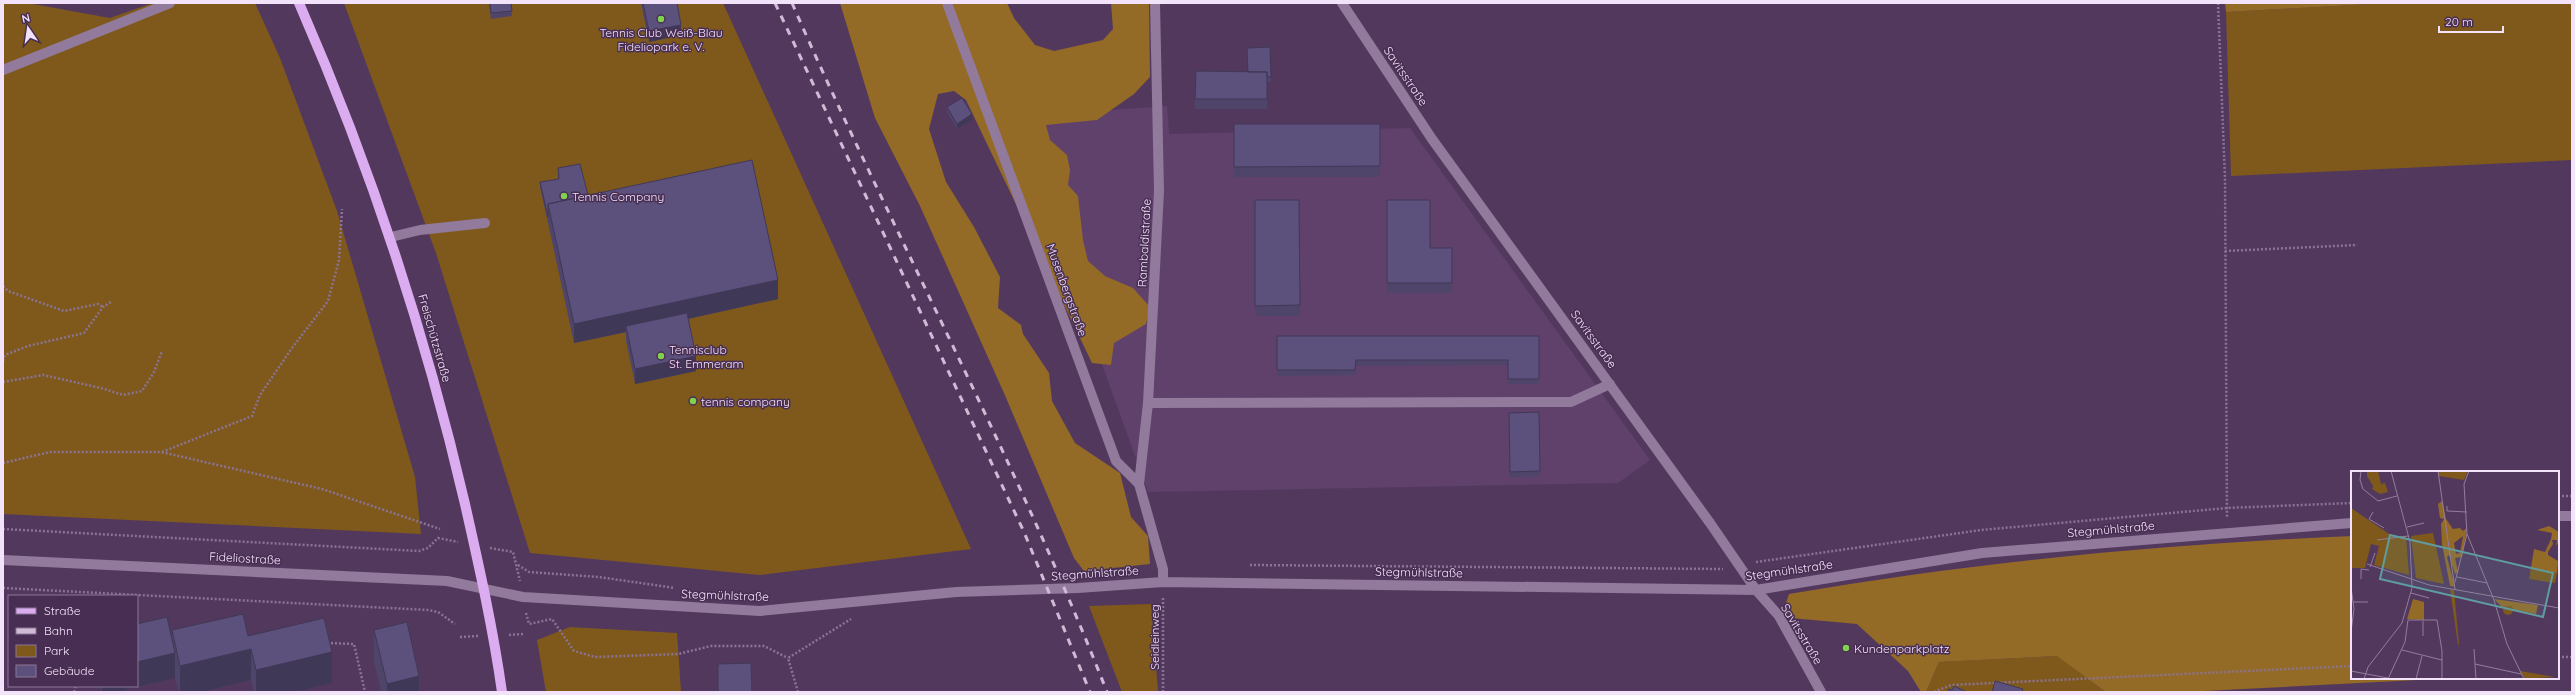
<svg xmlns="http://www.w3.org/2000/svg" width="2575" height="695" viewBox="0 0 2575 695" font-family="Quicksand,sans-serif">
  <rect width="100%" height="100%" fill="#53385e"/>
  <!-- built -->
  <path fill="#5f416c" d="M1167 106 1169 134 1410 128 1650 460 1618 483 1148 492 1013 117Z"/>
  <!-- green -->
  <path fill="#7f591c" d="M3 3H27L110 18 153 3H255L280 58 337 211 415 477 421 534 3 514Z
    M344 3H723L971 549 760 575 530 553 436 253Z
    M2389 3H2572V160L2231 176 2226 12Z
    M1151 604 1158 692H1122L1089 606Z
    M570 627 677 633 681 692H546L537 640Z
    M2058 656 2106 692H1926L1939 662Z"/>
  <!-- forest -->
  <path fill="#946a27" d="M840 3H1007L1014 18 1035 45 1054 51 1103 40 1113 29 1111 3H1149L1150 77 1134 94 1097 120 1046 125 1050 140 1067 155 1070 170 1068 185 1078 196 1083 240 1088 261 1105 276 1133 288 1150 307 1146 324 1114 343 1111 365 1092 363 966 100 954 91 938 94 929 129 946 182 974 227 1000 277 998 308 1021 325 1023 334 1049 373 1052 401 1075 443 1120 473 1131 517 1148 536 1150 564 1084 571 1074 558 1004 393 920 206 875 118Z
    M2225 3H2389L2226 12Z
    M2352 536V678H2456L2184 692H2106L2057 656 1939 662 1926 692H1921L1908 671 1857 624 1791 618 1785 606 1789 594C1975 562 2164 544 2352 536Z"/>
  <g fill="none" stroke-linecap="round" stroke-linejoin="round">
    <!-- path -->
    <path stroke="#8a7394" stroke-width="2.5" stroke-dasharray="2 2" stroke-linecap="butt" d="M2218 3 2225 178 2227 518
      M2225 251 2357 245
      M3 286 8 291 64 311 98 304 103 307
      M3 361 5 355 28 346 84 333 103 307 111 302
      M3 382 43 375 101 388 123 395 142 391 154 372 162 351
      M162 452 252 416 260 395 292 348 328 301 339 260 342 209
      M3 463 50 452H161L322 489 440 529
      M2558 496H2572
      M3 529 419 551 428 548 438 538 458 542
      M490 548 513 552 520 581
      M1756 562 1981 530 2227 508 2352 503
      M518 565 529 572 599 577 675 588
      M1250 565 1723 569
      M3 588 428 610 438 612 455 624
      M526 613 529 624 552 619 574 651 595 657 678 654 711 646H764L788 658
      M509 635 523 634
      M460 637 478 636
      M327 643 354 644 365 692
      M2558 657H2572
      M74 692 76 686
      M798 692 788 658 851 619
      M1163 692V597
      M1934 692 1951 685 2352 666"/>
    <!-- minor -->
    <path stroke="#917a9b" stroke-width="10" d="M947 3 1116 461 1139 484 1163 569V582
      M1342 3 1432 139 1710 523 1756 590 1779 616 1821 692
      M3 70 170 3
      M391 237 420 230 485 223
      M1148 403 1571 402 1610 384
      M1139 484 1148 403 1159 191 1155 3
      M2558 516H2572
      M3 560 447 581 523 597 760 611 956 592 1078 588 1163 582 1756 590 1982 553 2352 523"/>
    <!-- major -->
    <path stroke="#dbadf0" stroke-width="10" d="M299 3C370 165 425 332 465 504 479 566 493 628 502 692"/>
    <!-- rail -->
    <path stroke="#cebcd6" stroke-width="3" stroke-dasharray="7 7" stroke-linecap="butt" d="M775 3 1024 532 1090 692
      M792 3C893 234 1015 457 1107 692"/>
  </g>
  <!-- wall -->
  <path fill="#4f456b" d="M489 3H511L512 16 491 19Z
    M641 3H677L681 35 649 42Z
    M1270 47 1271 82H1267V109H1195V99L1248 72Z
    M947 107 972 120 957 129 947 112Z
    M1234 124H1380V177H1234Z
    M558 168 588 195 778 299 688 319 696 371 635 384 626 341V332L574 343 548 223 540 187V182L558 179Z
    M1255 200H1299L1300 316H1255Z
    M1387 200 1430 248H1452V293H1387Z
    M1277 336H1539V384H1508V365L1356 366 1355 375 1277 376Z
    M1539 412 1540 476 1510 477 1509 413Z
    M172 630 248 636 332 683 295 692H254L251 680 202 692H179L175 678 116 692H102L100 686H137L172 636Z
    M374 630 419 692H381L374 661Z"/>
  <!-- shaded-wall -->
  <path fill="#403857" d="M681 25V35L649 42V31Z
    M972 114V120L957 129V124Z
    M778 280V299L628 332 626 326V332L574 343V324Z
    M696 356V371L635 384V369Z
    M251 649V680L202 692H180V666Z
    M332 652V683L295 692H256V670Z
    M175 653V678L116 692H102V686H137V662Z
    M419 676V692H387V684Z"/>
  <!-- building -->
  <path fill="#5c507c" stroke="#403857" d="M490 3H511L512 11 491 13Z
    M643 3H677L681 25 649 31Z
    M1270 47 1271 77H1267V72H1248L1247 48Z
    M1196 71 1267 72V99H1195Z
    M962 98 972 114 957 124 947 107Z
    M1234 124H1380V166L1234 167Z
    M752 160 778 280 574 324 548 204Z
    M580 164 588 195 548 204V217L540 182 559 179 558 168Z
    M1255 200H1299L1300 305 1255 306Z
    M1387 200H1430V248H1452V283H1387Z
    M687 313 696 356 635 369 626 326Z
    M1277 336H1539V379H1508V360H1356L1355 370H1277Z
    M1539 412 1540 471 1510 472 1509 413Z
    M243 614 248 636 324 618 332 652 256 670 251 649 180 666 172 630Z
    M167 617 175 653 137 662V624Z
    M407 622 419 676 387 684 374 630Z
    M751 663 752 692H718V664Z
    M1995 681 2023 689 2022 692H1992Z
    M1954 686 1967 692H1947L1949 689 1952 690Z"/>
  <!-- markers -->
  <g fill="#81d050" stroke="#482e53" stroke-width="1.5">
    <circle cx="661" cy="19" r="4"/>
    <circle cx="564" cy="196" r="4"/>
    <circle cx="661" cy="356" r="4"/>
    <circle cx="693" cy="401" r="4"/>
    <circle cx="1846" cy="648" r="4"/>
  </g>
  <g text-anchor="middle" dominant-baseline="central" stroke-width="3" stroke-linejoin="round" paint-order="stroke">
    <!-- poi labels -->
    <g font-size="12" fill="#f3e3fa" stroke="#482e53" text-anchor="start">
      <text x="661" y="32" text-anchor="middle">Tennis Club Weiß-Blau<tspan x="661" dy="14">Fideliopark e. V.</tspan></text>
      <text x="572" y="196">Tennis Company</text>
      <text x="669" y="349">Tennisclub<tspan x="669" dy="14">St. Emmeram</tspan></text>
      <text x="701" y="401">tennis company</text>
      <text x="1854" y="648">Kundenparkplatz</text>
    </g>
    <!-- street labels -->
    <g font-size="12" fill="#f3e3fa" stroke="#482e53">
      <text transform="translate(1406 76) rotate(56)">Savitsstraße</text>
      <text transform="translate(1144 243) rotate(-87)">Rambaldistraße</text>
      <text transform="translate(1067 290) rotate(70)">Musenbergstraße</text>
      <text transform="translate(435 338) rotate(74)">Freischützstraße</text>
      <text transform="translate(1594 339) rotate(54)">Savitsstraße</text>
      <text transform="translate(2111 529) rotate(-5)">Stegmühlstraße</text>
      <text transform="translate(245 558) rotate(3)">Fideliostraße</text>
      <text transform="translate(1789 570) rotate(-8)">Stegmühlstraße</text>
      <text transform="translate(1419 572) rotate(1)">Stegmühlstraße</text>
      <text transform="translate(1095 573) rotate(-4)">Stegmühlstraße</text>
      <text transform="translate(725 595) rotate(2)">Stegmühlstraße</text>
      <text transform="translate(1802 634) rotate(59)">Savitsstraße</text>
      <text transform="translate(1154 637) rotate(-90)">Seidleinweg</text>
    </g>
  </g>
  <!-- overview -->
  <g transform="translate(2351 471)">
    <rect width="208" height="208" fill="#53385e"/>
    <path d="M16 0H27L30 13 34 12 37 21 29 23 21 18 22 15 16 5ZM87 0H117L113 9 88 5ZM0 37 41 65H55L58 104 23 94 28 75 20 73 14 97H0ZM82 62 93 113 65 107 60 65ZM180 97 206 102 204 112 178 108ZM99 118 103 119 108 173 107 174ZM152 139a5 5 0 1 1 10 0a5 5 0 1 1-10 0ZM169 200 204 206 174 208Z" fill="#7f591c"/>
    <path d="M91 30 95 48 102 58 109 57 112 60 116 57 111 86 104 87 107 101 104 103 98 84 96 86 104 116 99 115 91 73 90 53 93 48 89 47 87 33ZM112 65 109 82 105 83 103 72ZM198 55 208 61V70L205 75 206 69H201L202 73 197 81V84L207 90 206 102 180 97 183 78 194 81 200 68 201 62 186 59ZM62 128 73 131V149L56 148ZM143 128 187 134 185 143 163 139 160 135 151 136Z" fill="#946a27" fill-rule="evenodd"/>
    <path fill="none" stroke="#937c9c" stroke-width="1" d="M10 0 9 9 12 18 27 30 46 25M87 0 104 118M96 35V40L116 41M22 41 18 48 33 57M56 56 73 52M116 63 143 129 156 173 173 208M26 69 57 65M16 93 78 114 208 137M19 96 24 82M106 106 136 112M10 108V98L18 99M104 111 116 63 113 13 118 0M0 116 3 138 0 161M60 122 78 127M2 131H17M72 150V165M123 178 125 208M51 179 91 189M124 193 170 203M0 200 37 207M13 208 17 196 51 152 61 117 59 71 40 0M37 208 54 171 57 149H86L91 180V208M65 208 71 185"/>
    <path fill="#5f9c9f" fill-opacity="0.15" stroke="#5f9c9f" stroke-width="2" d="M39 64 202 102 192 146 29 108Z"/>
    <rect width="208" height="208" fill="none" stroke="#f3e3fa" stroke-width="2"/>
  </g>
  <!-- border -->
  <rect width="2575" height="695" fill="none" stroke="#f3e3fa" stroke-width="8"/>
  <!-- legend -->
  <rect x="8" y="595" width="130" height="92" fill="#482e53" stroke="#8c7696"/>
  <rect x="16" y="608" width="20" height="6" fill="#dbadf0" stroke="#8c7696"/>
  <text x="44" y="615" font-size="12" fill="#f3e3fa">Straße</text>
  <rect x="16" y="628" width="20" height="6" fill="#cebcd6" stroke="#8c7696"/>
  <text x="44" y="635" font-size="12" fill="#f3e3fa">Bahn</text>
  <rect x="16" y="645" width="20" height="12" fill="#7f591c" stroke="#8c7696"/>
  <text x="44" y="655" font-size="12" fill="#f3e3fa">Park</text>
  <rect x="16" y="665" width="20" height="12" fill="#5c507c" stroke="#8c7696"/>
  <text x="44" y="675" font-size="12" fill="#f3e3fa">Gebäude</text>
  <!-- north arrow -->
  <g transform="translate(28 28) rotate(347)" stroke="#482e53" stroke-width="3" paint-order="stroke">
  <path d="M0-3L7 15L0 10L-7 15Z" fill="#f3e3fa"/>
  <text y="-6" font-size="11" font-weight="bold" text-anchor="middle" fill="#f3e3fa">N</text>
  </g>
  <!-- scale -->
  <path d="M2439 26v6h64v-6" fill="none" stroke="#f3e3fa" stroke-width="2"/>
  <text x="2445" y="26" font-size="12" fill="#f3e3fa" stroke="#482e53" stroke-width="3" paint-order="stroke">20 m</text>
</svg>
